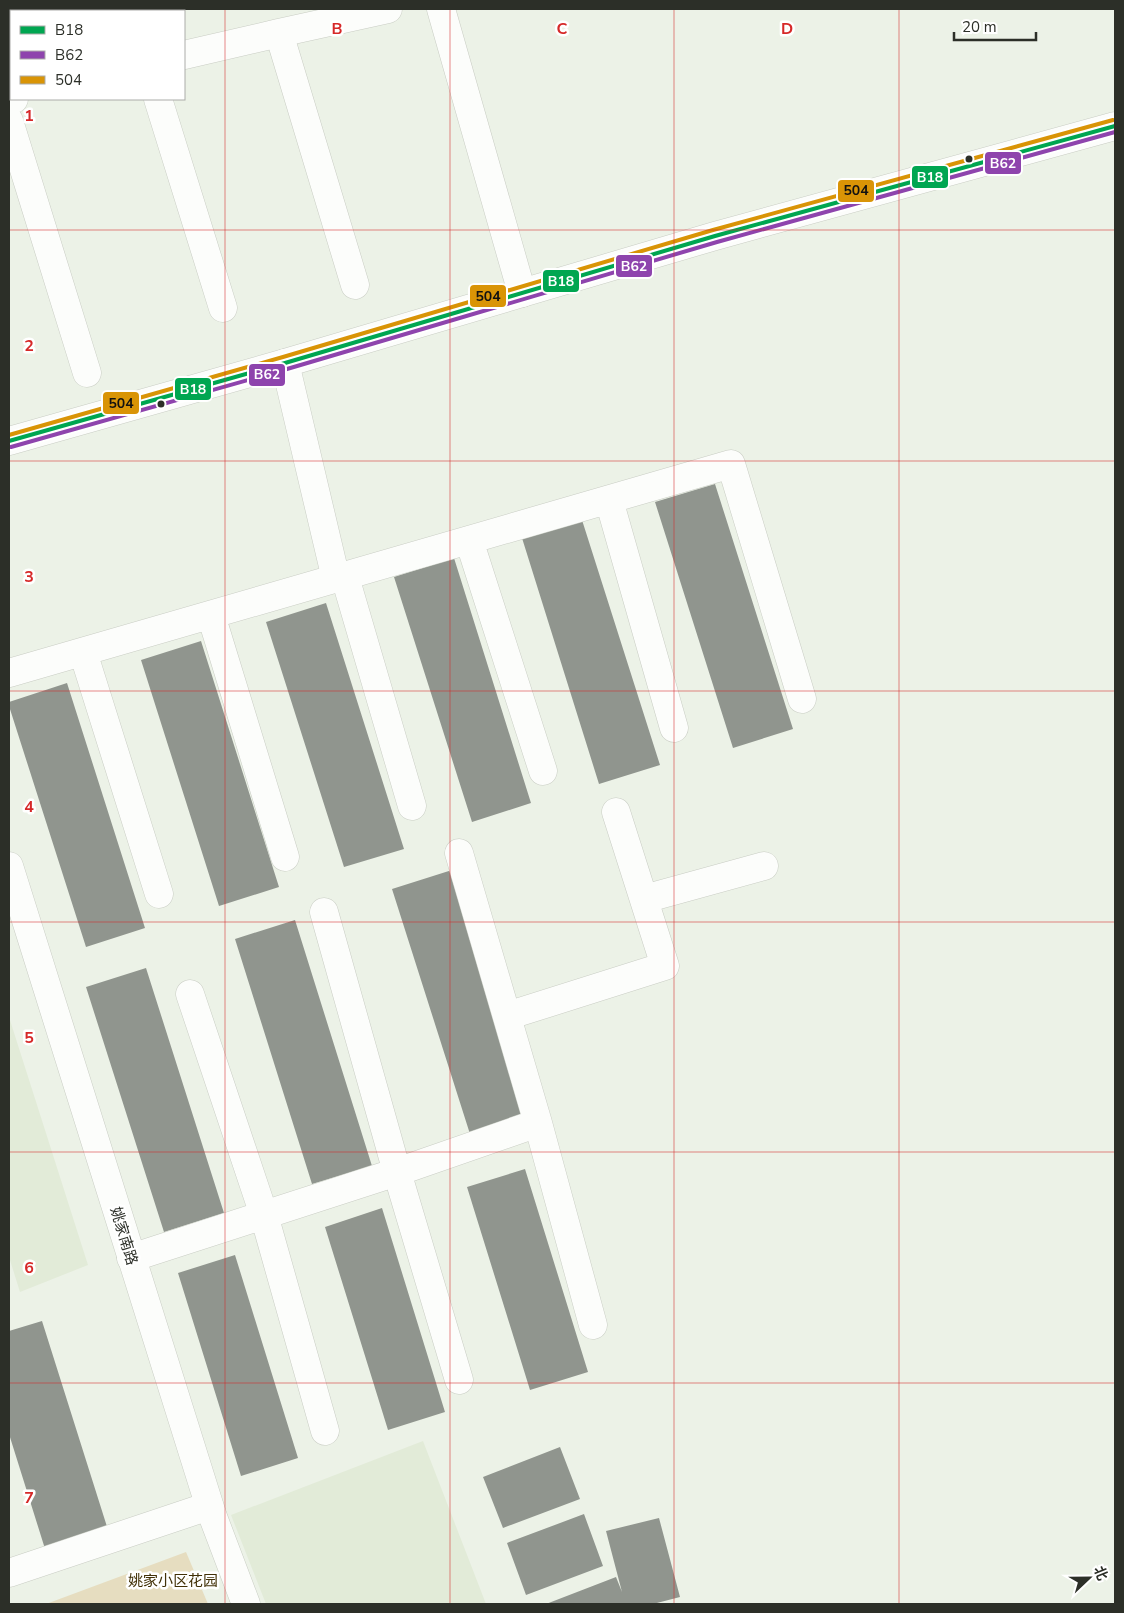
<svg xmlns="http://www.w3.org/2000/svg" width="1124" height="1613" viewBox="0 0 1124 1613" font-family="'Nunito Sans','Noto Sans SC',sans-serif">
  <rect width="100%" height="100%" fill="#ecf2e7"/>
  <!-- built -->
  <path fill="#e2ebd8" d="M9 1017 88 1265 20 1292 9 1257Z
    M423 1441 486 1604H266L231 1515Z"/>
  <!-- green -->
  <path fill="#e6ddc0" d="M186 1552 208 1604H46Z"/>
  <!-- building -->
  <path fill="#90958e" d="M715 484 793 729 733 748 655 502Z
    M582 520 660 765 599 784 522 538Z
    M454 558 531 803 472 822 394 577Z
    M326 603 404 849 344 867 266 622Z
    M201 641 279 887 219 906 141 660Z
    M67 683 145 928 86 947 9 706V702Z
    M452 870 530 1116 470 1134 392 889Z
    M295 920 372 1166 312 1184 235 939Z
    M146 968 224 1213 164 1232 86 987Z
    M525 1169 588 1372 530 1390 467 1187Z
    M382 1208 445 1412 388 1430 325 1227Z
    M235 1255 298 1458 241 1476 178 1273Z
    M42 1321 109 1533 46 1552 9 1434V1331Z
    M560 1447 580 1499 503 1528 483 1477Z
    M584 1514 603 1566 526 1595 507 1543Z
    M659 1518 680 1597 653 1604H546L616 1577 622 1592 606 1531Z"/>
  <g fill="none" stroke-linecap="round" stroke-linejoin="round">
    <defs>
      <path id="minor" d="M141 9 142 11
        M441 9 522 293
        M184 55 279 33
        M158 99 223 308
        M9 100 14 99
        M9 121 87 373
        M355 285 279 33 388 9
        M285 363 336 579
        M609 500 674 728
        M469 540 543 771
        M345 577 412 806
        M211 615 285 857
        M83 652 159 894
        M9 673 731 464 802 699
        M459 853 538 1123 593 1325
        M644 899 764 866
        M324 912 397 1172 459 1380
        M190 994 264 1215 325 1431
        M507 1016 665 966 616 812
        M131 1258 397 1172 538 1123
        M9 1573 209 1506"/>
      <path id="tertiary" d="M9 866 213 1517 246 1604"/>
      <path id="secondary" d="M9 441 285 363 715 236 1115 126"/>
    </defs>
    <!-- minor casing -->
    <use href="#minor" stroke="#c9cdc4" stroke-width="29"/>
    <!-- tertiary casing -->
    <use href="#tertiary" stroke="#c9cdc4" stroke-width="29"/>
    <!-- secondary casing -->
    <use href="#secondary" stroke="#c9cdc4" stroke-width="29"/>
    <!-- minor -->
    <use href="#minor" stroke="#fcfdfb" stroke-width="28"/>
    <!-- tertiary -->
    <use href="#tertiary" stroke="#fcfdfb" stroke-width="28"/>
    <!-- secondary -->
    <use href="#secondary" stroke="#fcfdfb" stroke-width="28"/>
    <defs>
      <path id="bus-1" d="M9 441 285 363 715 236 1115 126"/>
      <path id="bus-2" d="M11 447 287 369 717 242 1115 132"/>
      <path id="bus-3" d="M9 435 283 357 713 230 1113 120"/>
    </defs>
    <!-- bus-1 casing -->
    <use href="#bus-1" stroke="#fff" stroke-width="8"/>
    <!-- bus-2 casing -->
    <use href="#bus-2" stroke="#fff" stroke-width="8"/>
    <!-- bus-3 casing -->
    <use href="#bus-3" stroke="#fff" stroke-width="8"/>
    <!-- bus-1 -->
    <use href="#bus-1" stroke="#00a651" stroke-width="4"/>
    <!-- bus-2 -->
    <use href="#bus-2" stroke="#8e44ad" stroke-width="4"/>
    <!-- bus-3 -->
    <use href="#bus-3" stroke="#d99406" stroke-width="4"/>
  </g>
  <!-- grid -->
  <path fill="none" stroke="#d62828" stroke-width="1" stroke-opacity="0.55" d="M225 9V1604M450 9V1604M674 9V1604M899 9V1604M9 230H1115M9 461H1115M9 691H1115M9 922H1115M9 1152H1115M9 1383H1115"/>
  <!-- markers -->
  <g fill="#2c2f28" stroke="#fff" stroke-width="2">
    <circle cx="969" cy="159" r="4.5"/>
    <circle cx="161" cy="404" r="4.5"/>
  </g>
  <g text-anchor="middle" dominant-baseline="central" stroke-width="5" stroke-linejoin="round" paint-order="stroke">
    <!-- street labels -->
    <g font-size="15" fill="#2c2f28" stroke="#fff">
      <text transform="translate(124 1236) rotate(73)">姚家南路</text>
    </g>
    <!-- park labels -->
    <g font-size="15" fill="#413007" stroke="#fff">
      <text x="173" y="1581">姚家小区花园</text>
    </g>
  </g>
  <g font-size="16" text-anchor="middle" font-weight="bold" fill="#d62828" stroke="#fff" stroke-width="5" stroke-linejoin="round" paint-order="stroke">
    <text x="337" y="34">B</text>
    <text x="562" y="34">C</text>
    <text x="787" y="34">D</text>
    <text x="29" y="121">1</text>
    <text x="29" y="351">2</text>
    <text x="29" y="582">3</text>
    <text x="29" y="812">4</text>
    <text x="29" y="1043">5</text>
    <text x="29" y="1273">6</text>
    <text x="29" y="1503">7</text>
  </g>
  <g stroke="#fff" stroke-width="2">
    <rect x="984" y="151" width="38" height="24" rx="5" fill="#8e44ad"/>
    <rect x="911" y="165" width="38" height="24" rx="5" fill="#00a651"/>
    <rect x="837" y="179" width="38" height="24" rx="5" fill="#d99406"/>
    <rect x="615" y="254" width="38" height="24" rx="5" fill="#8e44ad"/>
    <rect x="542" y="269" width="38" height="24" rx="5" fill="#00a651"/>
    <rect x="469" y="284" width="38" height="24" rx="5" fill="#d99406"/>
    <rect x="248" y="363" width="38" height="24" rx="5" fill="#8e44ad"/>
    <rect x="174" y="377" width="38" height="24" rx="5" fill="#00a651"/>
    <rect x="102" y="391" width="38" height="24" rx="5" fill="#d99406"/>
  </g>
  <g font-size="14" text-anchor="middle" font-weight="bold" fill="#fff">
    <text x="1003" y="168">B62</text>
    <text x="930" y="182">B18</text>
    <text x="634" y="271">B62</text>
    <text x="561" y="286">B18</text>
    <text x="267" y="379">B62</text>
    <text x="193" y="394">B18</text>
  </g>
  <g font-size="14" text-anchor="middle" font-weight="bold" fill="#111">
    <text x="856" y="195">504</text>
    <text x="488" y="301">504</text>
    <text x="121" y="408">504</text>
  </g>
  <!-- border -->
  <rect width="1124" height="1613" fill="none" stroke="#2c2f28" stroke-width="20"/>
  <!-- legend -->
  <rect x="10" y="10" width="175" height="90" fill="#ffffff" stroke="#abaca9"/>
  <rect x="20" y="26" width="25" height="8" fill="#00a651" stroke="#abaca9"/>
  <text x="55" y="35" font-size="15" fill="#2c2f28">B18</text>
  <rect x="20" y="51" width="25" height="8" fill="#8e44ad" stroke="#abaca9"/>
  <text x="55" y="60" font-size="15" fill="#2c2f28">B62</text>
  <rect x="20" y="76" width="25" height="8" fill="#d99406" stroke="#abaca9"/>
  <text x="55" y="85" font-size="15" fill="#2c2f28">504</text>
  <!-- north arrow -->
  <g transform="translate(1089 1578) rotate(68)" stroke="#ffffff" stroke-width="4" paint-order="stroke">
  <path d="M0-4L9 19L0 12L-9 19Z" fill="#2c2f28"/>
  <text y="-8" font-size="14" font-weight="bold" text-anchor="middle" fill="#2c2f28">北</text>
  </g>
  <!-- scale -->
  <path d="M954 32v8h82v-8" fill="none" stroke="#2c2f28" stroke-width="2.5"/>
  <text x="962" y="32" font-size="15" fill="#2c2f28" stroke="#ffffff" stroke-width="4" paint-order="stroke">20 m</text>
</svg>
